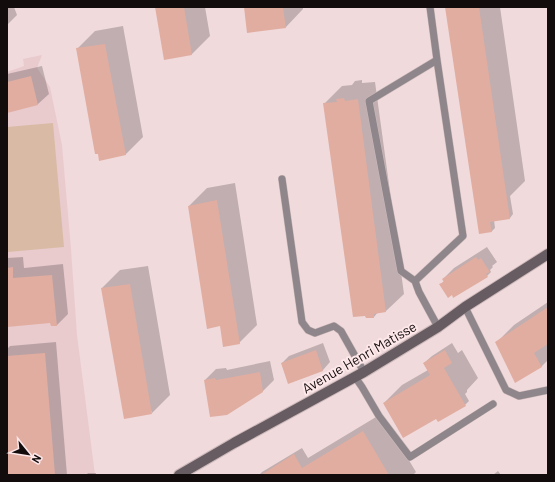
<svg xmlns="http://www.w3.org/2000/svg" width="555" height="482" viewBox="0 0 555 482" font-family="Barlow,sans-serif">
  <rect width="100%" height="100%" fill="#f0dadc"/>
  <!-- built -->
  <path fill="#e9cbce" d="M42 55 37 68 50 87 62 145 71 249 77 335 95 475H7V72L24 66 23 59Z"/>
  <!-- green -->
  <path fill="#d9bba5" d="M53 123 64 247 8 252 7 127Z"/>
  <!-- shadow -->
  <path fill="#0003" d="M7 7H14L17 15 7 25Z
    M156 7H205L210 36 192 54 165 59Z
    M245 7H303V9L286 27Z
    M446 7H500L525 181 510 196 513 214 510 218 494 220 495 228 492 231 480 233Z
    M123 26 143 137 125 155 77 49 95 31Z
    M42 66 49 94 38 104 7 112V74Z
    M362 80V83L375 82 404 294 386 311 378 312 374 317 324 104 342 86 352 85 355 81Z
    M235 183 257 325 239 343 189 206 207 188Z
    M487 247 497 262 492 266 493 267 490 270 491 272 487 276 441 284 444 281 443 279 454 268Z
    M23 257 24 268 63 264 68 314 57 325 51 322 7 326V258Z
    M148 266 170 395 152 413 102 288 120 270Z
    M548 302V360L541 367 496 343 514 325Z
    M56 342 67 475H8L7 463V349L10 346Z
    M323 343 330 362 323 370 289 383 282 363 289 356Z
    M452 343 458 353 462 350 478 378 467 390V392L465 394 469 401 465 405 436 418 384 403 402 385 428 370 424 363 432 356Z
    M270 361 274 380 263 391 205 380 216 369 226 368 227 370Z
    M381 414 416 472 413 475H259L262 472 302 448 308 458Z
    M498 471 501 475H493Z
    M88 473H96V475H86Z"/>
  <!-- building -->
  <path fill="#e1ada0" d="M155 7H184L192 55 164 60Z
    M244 7H283L286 28 247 33Z
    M445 7H479L510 219 490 222 492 232 479 234Z
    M105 44 126 155 99 161 98 154H95L76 48Z
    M31 76 38 105 7 113V82Z
    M344 98 345 101 358 99 386 312 374 314V318H366L365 316 353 317 323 103 337 102 336 99Z
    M217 200 240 344 223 347 220 326 207 329 188 206Z
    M476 257 478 260 481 258 490 272 486 274 488 277 453 298 452 295 448 298 439 284 444 282 442 279Z
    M13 267V278L52 275 57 326H51L50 323 7 327V268Z
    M130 284 152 414 124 419 101 288Z
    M548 307V344L534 353 542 367 515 383 495 342Z
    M316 350 323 371 288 384 281 363Z
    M445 350 452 363 444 368 466 406 438 422 436 419 403 438 383 403 430 375 423 363Z
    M45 353 55 475H7V356Z
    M260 372 263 392 227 415 210 417 204 380 215 378 216 380Z
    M363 431 389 475H261L294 454 302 468Z"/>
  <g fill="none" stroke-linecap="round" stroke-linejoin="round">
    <defs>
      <path id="lane" d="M430 7 437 60
        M282 179 302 322 308 330 315 333 334 326 341 331 364 372
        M415 281 463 236 437 60 369 101 401 271 415 281 419 292 438 327
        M465 307 506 390 519 396 548 390
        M355 377 362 387 379 416 410 457 493 404"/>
      <path id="secondary" d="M179 475 234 443 364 372 438 327 465 307 548 254"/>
    </defs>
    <!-- lane casing -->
    <use href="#lane" stroke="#cdb9bb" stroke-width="8"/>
    <!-- secondary casing -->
    <use href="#secondary" stroke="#cdb9bb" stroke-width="12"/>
    <!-- lane -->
    <use href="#lane" stroke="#8e868a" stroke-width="7"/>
    <!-- secondary -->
    <use href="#secondary" stroke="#675c61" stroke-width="10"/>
  </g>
  <g text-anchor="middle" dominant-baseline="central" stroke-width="4" stroke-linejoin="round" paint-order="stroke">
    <!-- street labels -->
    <g font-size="14" fill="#130c0d" stroke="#fde7e9">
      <text transform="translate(359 357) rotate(-30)">Avenue Henri Matisse</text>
    </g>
  </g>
  <!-- border -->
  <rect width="555" height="482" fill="none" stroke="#130c0d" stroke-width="16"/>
  <!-- north arrow -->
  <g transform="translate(28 454) rotate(120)" stroke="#fde7e9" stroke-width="3" paint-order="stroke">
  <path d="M0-3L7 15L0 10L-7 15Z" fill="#130c0d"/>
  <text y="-6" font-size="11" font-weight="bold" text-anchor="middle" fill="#130c0d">N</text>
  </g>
</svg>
